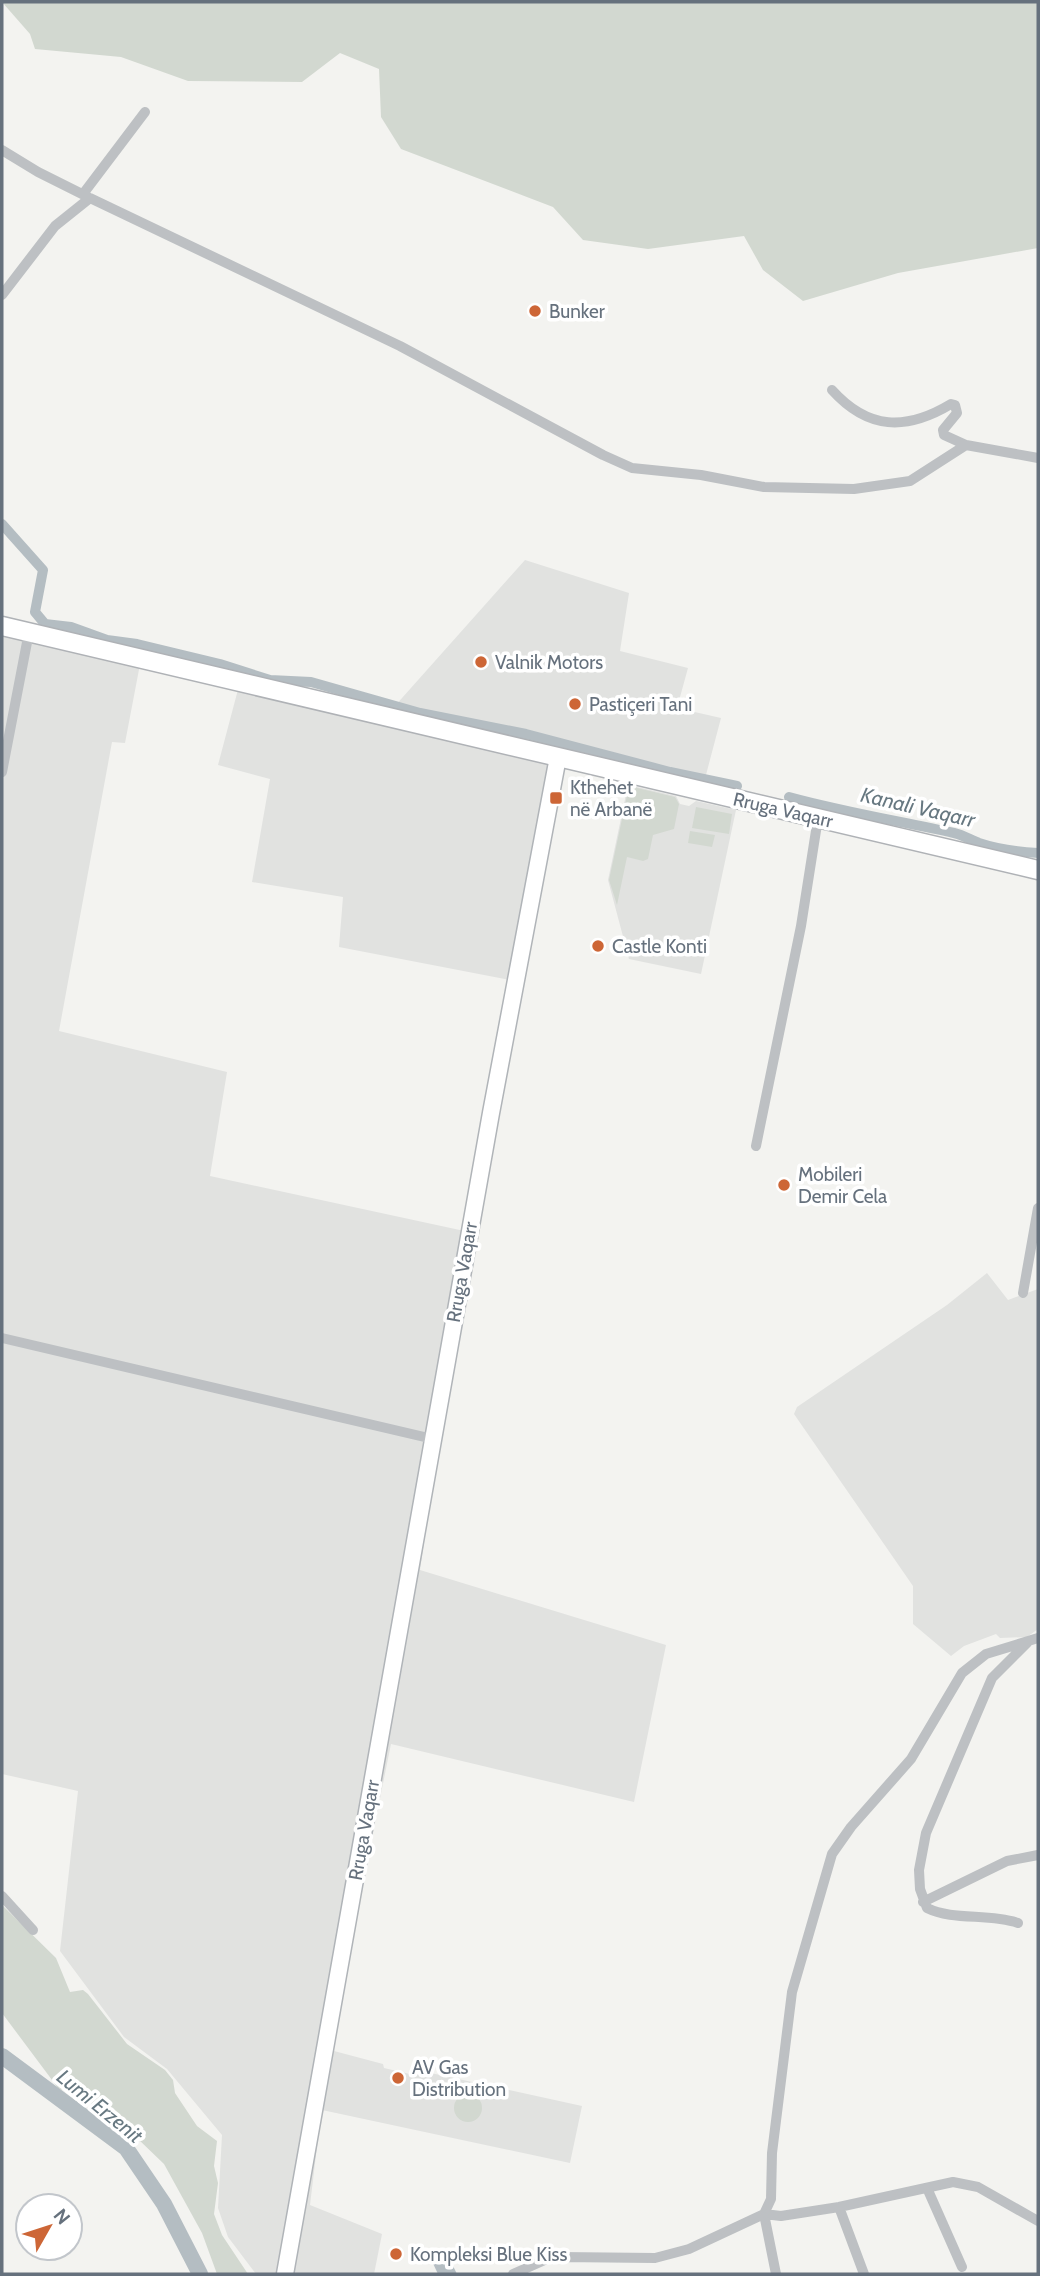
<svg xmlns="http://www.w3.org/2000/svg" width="1040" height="2276" viewBox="0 0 1040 2276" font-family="Cabin,sans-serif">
  <rect width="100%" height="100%" fill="#f3f3f0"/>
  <!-- built -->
  <path fill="#e1e2e0" d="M525 560 629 593 620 651 688 668 677 708 721 718 702 790 558 757 515 981 339 947 343 897 252 882 270 779 218 765 240 682 386 716Z
    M2 626 141 659 125 743 112 742 59 1031 227 1072 210 1176 469 1232 420 1570 666 1645 634 1802 391 1744 343 1981 321 2113 310 2205 382 2234 374 2274H256L228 2237 218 2208 222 2135 167 2069 124 2037 60 1951 78 1791 2 1774Z
    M628 785 676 796 680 804 689 806 696 801 736 810 701 974 629 959 608 880Z
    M987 1273 1008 1300 1038 1289V1629L1027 1637 1000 1638 996 1634 964 1646 951 1656 913 1624V1586L794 1414 797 1407 947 1305Z
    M334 2051 383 2064 384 2068 414 2075 417 2070 582 2106 570 2163 322 2110Z"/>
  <!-- green -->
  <path fill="#d2d8d0" d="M2 2H1038V248L898 273 803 301 763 270 744 236 648 249 583 240 553 207 401 149 381 117 379 69 340 53 302 82 188 81 121 57 35 49 30 34Z
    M629 786 675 797 679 804 674 829 653 835 648 859 643 861 627 857 617 905 609 880Z
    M696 807 732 814 729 834 692 828Z
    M690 831 715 835 712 847 688 843Z
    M2 1905 56 1958 70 1992 83 1990 88 1994 127 2044 165 2070 173 2080 175 2093 197 2126 217 2141 214 2166 218 2183 214 2214 222 2235 248 2274H217L202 2233 164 2164 111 2113 58 2088 2 2013Z
    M454 2108a14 14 0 1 1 28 0a14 14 0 1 1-28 0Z"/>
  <!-- water -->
  <path fill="#b4bdc2" d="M445 2250 457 2274H438L430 2257Z"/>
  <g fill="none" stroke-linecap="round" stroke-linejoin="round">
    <!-- canal -->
    <path stroke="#b4bdc2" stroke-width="10" d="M2 524 43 570 35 612 45 624 71 627 107 640 137 644 220 664 270 680 311 682 420 713 526 734 670 772 737 786
      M789 797C844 812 899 821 954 833 963 835 971 840 979 843 997 849 1019 852 1038 853"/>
    <!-- river -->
    <path stroke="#b4bdc2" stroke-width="16" d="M2 2056 126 2148 164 2204 200 2274"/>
    <defs>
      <path id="secondary" d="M285 2274 491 1113 558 757"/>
      <path id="primary" d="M2 626 1038 870"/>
    </defs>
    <!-- secondary casing -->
    <use href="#secondary" stroke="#b0b4b8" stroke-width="19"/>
    <!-- primary casing -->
    <use href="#primary" stroke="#afb2b6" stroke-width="21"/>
    <!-- street -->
    <path stroke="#bdc0c3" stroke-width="10" d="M2 150 38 172 88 197
      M83 194 145 112
      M2 295 55 226 90 198 400 346 603 455 632 468 701 475 764 487 854 489 910 481 966 445 1038 458
      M832 390C868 430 906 431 951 404L955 405 957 413 943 430 944 435 966 445
      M2 772 29 632
      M756 1146 801 926 818 818
      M1023 1293 1038 1208
      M2 1338 433 1439
      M2 1896 33 1930
      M923 1902 1007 1861 1038 1855
      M1018 1923C989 1913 953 1921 927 1908L920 1889 919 1870 926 1833 992 1678 1027 1643
      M927 2188 962 2267
      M839 2207 864 2274
      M764 2214 771 2199 772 2153 792 1992 832 1854 851 1827 911 1759 962 1673 986 1654 1038 1638
      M764 2214 776 2274
      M513 2274 547 2259 560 2257 655 2258 689 2249 764 2214 781 2216 839 2207 953 2182 978 2187 1038 2221"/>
    <!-- secondary -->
    <use href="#secondary" stroke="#fff" stroke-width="16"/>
    <!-- primary -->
    <use href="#primary" stroke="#fff" stroke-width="18"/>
  </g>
  <!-- markers -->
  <g fill="#cd6636" stroke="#fff" stroke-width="2.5">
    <circle cx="535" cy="311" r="7"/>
    <circle cx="481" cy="662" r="7"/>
    <circle cx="575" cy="704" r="7"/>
    <rect x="549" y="791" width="14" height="14" rx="3.5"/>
    <circle cx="598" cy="946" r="7"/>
    <circle cx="784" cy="1185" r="7"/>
    <circle cx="398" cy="2078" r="7"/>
    <circle cx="396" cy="2254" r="7"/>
  </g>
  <g text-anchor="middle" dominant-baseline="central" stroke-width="7" stroke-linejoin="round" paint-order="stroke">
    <!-- poi labels -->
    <g font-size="19" fill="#66717d" stroke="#fff" text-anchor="start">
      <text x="549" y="311">Bunker</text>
      <text x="495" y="662">Valnik Motors</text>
      <text x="589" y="704">Pastiçeri Tani</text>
      <text x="570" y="787">Kthehet<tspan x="570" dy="22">në Arbanë</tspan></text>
      <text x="612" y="946">Castle Konti</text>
      <text x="798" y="1174">Mobileri<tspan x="798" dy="22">Demir Cela</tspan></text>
      <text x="412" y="2067">AV Gas<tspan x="412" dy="22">Distribution</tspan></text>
      <text x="410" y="2254">Kompleksi Blue Kiss</text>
    </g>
    <!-- street labels -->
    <g font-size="19" fill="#66717d" stroke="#fff">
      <text transform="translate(783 810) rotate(13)">Rruga Vaqarr</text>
      <text transform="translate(462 1272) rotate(-80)">Rruga Vaqarr</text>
      <text transform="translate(364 1830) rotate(-80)">Rruga Vaqarr</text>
    </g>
    <!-- water labels -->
    <g font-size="21" font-style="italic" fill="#677881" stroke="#fff">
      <text transform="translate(918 807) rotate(13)">Kanali Vaqarr</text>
      <text transform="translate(100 2106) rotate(39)">Lumi Erzenit</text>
    </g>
  </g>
  <!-- border -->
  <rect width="1040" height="2276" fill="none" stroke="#66717d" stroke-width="7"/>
  <!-- north arrow -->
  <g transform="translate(49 2227) rotate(51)"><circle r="33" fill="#ffffff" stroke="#c2c6cb" stroke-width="2"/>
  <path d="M0-5L12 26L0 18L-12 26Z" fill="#cd6636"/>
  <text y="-10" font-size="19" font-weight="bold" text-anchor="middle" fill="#66717d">N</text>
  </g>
</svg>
